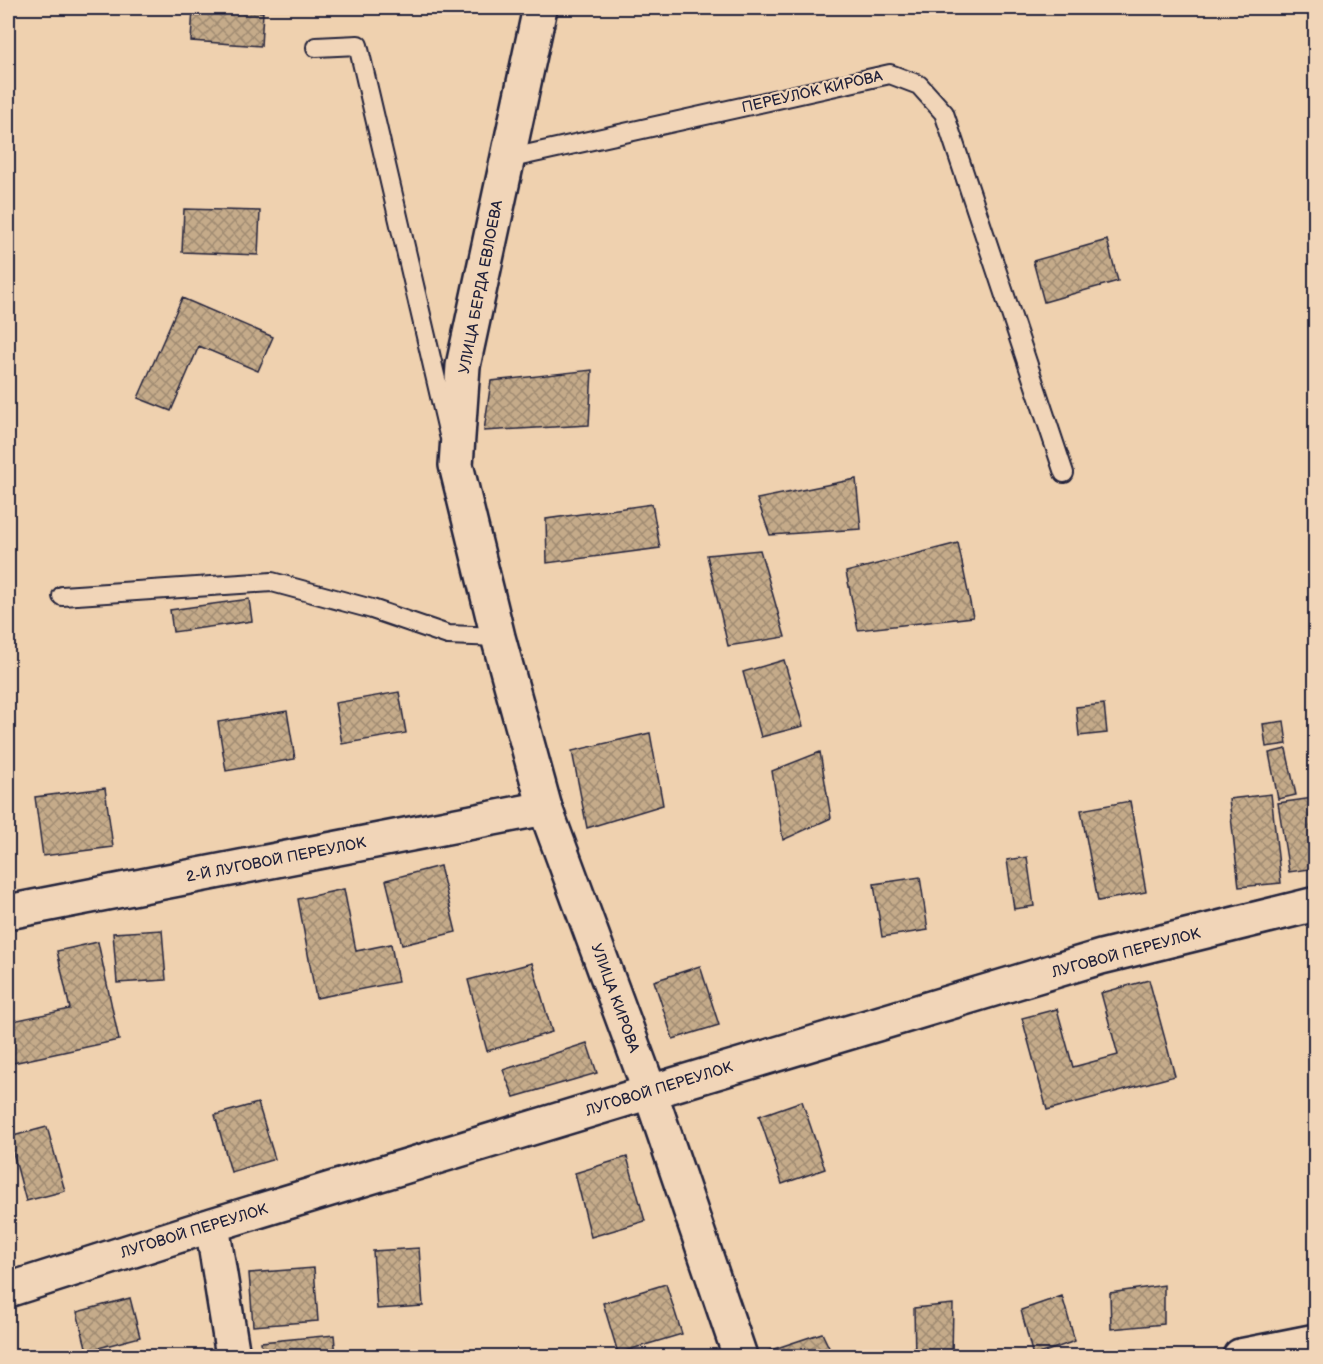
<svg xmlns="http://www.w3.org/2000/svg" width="1323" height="1364" viewBox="0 0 1323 1364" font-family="'Balsamiq Sans',sans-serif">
  <defs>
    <pattern id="building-cross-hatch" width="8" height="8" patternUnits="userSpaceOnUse" patternTransform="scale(1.5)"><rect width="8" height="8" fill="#c5ab8a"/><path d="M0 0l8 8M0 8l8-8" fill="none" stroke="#a08b72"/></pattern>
  </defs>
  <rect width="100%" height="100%" fill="#efd1af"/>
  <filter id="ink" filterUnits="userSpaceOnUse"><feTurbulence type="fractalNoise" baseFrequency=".0167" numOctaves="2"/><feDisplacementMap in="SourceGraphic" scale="12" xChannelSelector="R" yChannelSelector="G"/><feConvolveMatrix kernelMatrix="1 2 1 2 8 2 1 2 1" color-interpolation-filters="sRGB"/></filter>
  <g filter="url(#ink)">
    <!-- building -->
    <path fill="url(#building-cross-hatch)" stroke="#22223b" stroke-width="1.5" d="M193 8 263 12 261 46 191 41Z
      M184 209 260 211 258 255 182 252Z
      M1107 240 1118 281 1044 302 1033 261Z
      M182 298 273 337 258 371 199 346 171 411 138 398Z
      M592 370 589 425 484 431 491 381Z
      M856 479 861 529 770 535 757 499Z
      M652 504 660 548 547 563 546 519Z
      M958 543 973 617 858 630 846 572Z
      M760 550 785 637 728 646 707 555Z
      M249 599 252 621 173 632 170 610Z
      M784 660 803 726 761 737 743 672Z
      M399 692 406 733 342 744 335 703Z
      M1104 704 1107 733 1079 736 1076 707Z
      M287 711 295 759 226 771 218 722Z
      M1284 721 1287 744 1266 747 1263 724Z
      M650 733 663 805 587 828 572 751Z
      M1286 749 1296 795 1278 799 1269 753Z
      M820 752 831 818 783 840 772 771Z
      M105 788 113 847 43 856 35 797Z
      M1271 794 1281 883 1239 887 1229 799Z
      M1313 798 1316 816V868L1289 872 1278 803Z
      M1130 801 1146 892 1098 901 1081 810Z
      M1027 857 1034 906 1014 909 1007 860Z
      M440 866 456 932 402 945 386 880Z
      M920 877 928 930 882 937 874 884Z
      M344 889 356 951 391 944 398 982 316 998 298 899Z
      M162 930 166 980 117 983 113 933Z
      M98 942 119 1040 8 1064V1022L70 1009 57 951Z
      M532 963 552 1032 487 1051 468 980Z
      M700 966 719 1025 673 1039 654 981Z
      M1149 980 1175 1076 1047 1110 1022 1018 1057 1009 1073 1067 1118 1055 1101 993Z
      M587 1043 597 1073 514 1097 503 1070Z
      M802 1101 825 1169 782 1184 759 1116Z
      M258 1103 275 1159 231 1172 215 1115Z
      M47 1127 65 1191 26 1201 9 1137Z
      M627 1157 645 1221 591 1237 575 1173Z
      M419 1248 423 1306 377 1309 373 1251Z
      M314 1268 318 1321 253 1326 249 1273Z
      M666 1284 682 1334 618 1353 603 1303Z
      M1164 1285V1324L1111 1329 1110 1293Z
      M1062 1296 1075 1341 1033 1356 1021 1310Z
      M130 1298 140 1337 87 1351 77 1312Z
      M953 1304 952 1356H915L914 1308Z
      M822 1333 833 1356H770L768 1351Z
      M334 1335 336 1356H263L261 1342Z"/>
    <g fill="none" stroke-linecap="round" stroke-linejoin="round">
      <defs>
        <path id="service" d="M316 47 358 45 449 435
          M507 159 890 74 919 85 944 113 1064 473
          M62 596 272 582 372 609 448 635 498 637"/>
        <path id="minor" d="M8 912 545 808
          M212 1225 233 1356
          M8 1290 212 1225 650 1092 1101 957 1316 904
          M1240 1356 1316 1341"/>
        <path id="tertiary" d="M540 8 463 366 456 465 498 637 545 808 650 1092 740 1356"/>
      </defs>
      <!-- service casing -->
      <use href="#service" stroke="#22223b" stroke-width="22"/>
      <!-- minor casing -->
      <use href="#minor" stroke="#22223b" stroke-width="38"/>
      <!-- tertiary casing -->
      <use href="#tertiary" stroke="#22223b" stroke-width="38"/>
      <!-- service -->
      <use href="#service" stroke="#f1d5b8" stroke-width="18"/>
      <!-- minor -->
      <use href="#minor" stroke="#f1d5b8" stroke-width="33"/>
      <!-- tertiary -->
      <use href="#tertiary" stroke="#f1d5b8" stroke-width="33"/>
    </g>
  </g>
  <g text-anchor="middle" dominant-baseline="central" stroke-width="4.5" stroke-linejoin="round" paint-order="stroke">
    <!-- street labels -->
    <g font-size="15" fill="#22223b" stroke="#f1d5b8">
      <text transform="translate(812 92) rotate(-13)">ПЕРЕУЛОК КИРОВА</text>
      <text transform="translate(481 287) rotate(-79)">УЛИЦА БЕРДА ЕВЛОЕВА</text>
      <text transform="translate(276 860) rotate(-11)">2-Й ЛУГОВОЙ ПЕРЕУЛОК</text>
      <text transform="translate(1126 953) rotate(-15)">ЛУГОВОЙ ПЕРЕУЛОК</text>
      <text transform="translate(615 998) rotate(70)">УЛИЦА КИРОВА</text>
      <text transform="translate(659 1089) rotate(-17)">ЛУГОВОЙ ПЕРЕУЛОК</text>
      <text transform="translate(194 1231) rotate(-17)">ЛУГОВОЙ ПЕРЕУЛОК</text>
    </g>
  </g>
  <!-- margin -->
  <rect width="1323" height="1364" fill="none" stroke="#f1d5b8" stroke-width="30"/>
  <rect x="15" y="15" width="1293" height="1334" fill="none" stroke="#22223b" stroke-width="2" filter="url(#ink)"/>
</svg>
